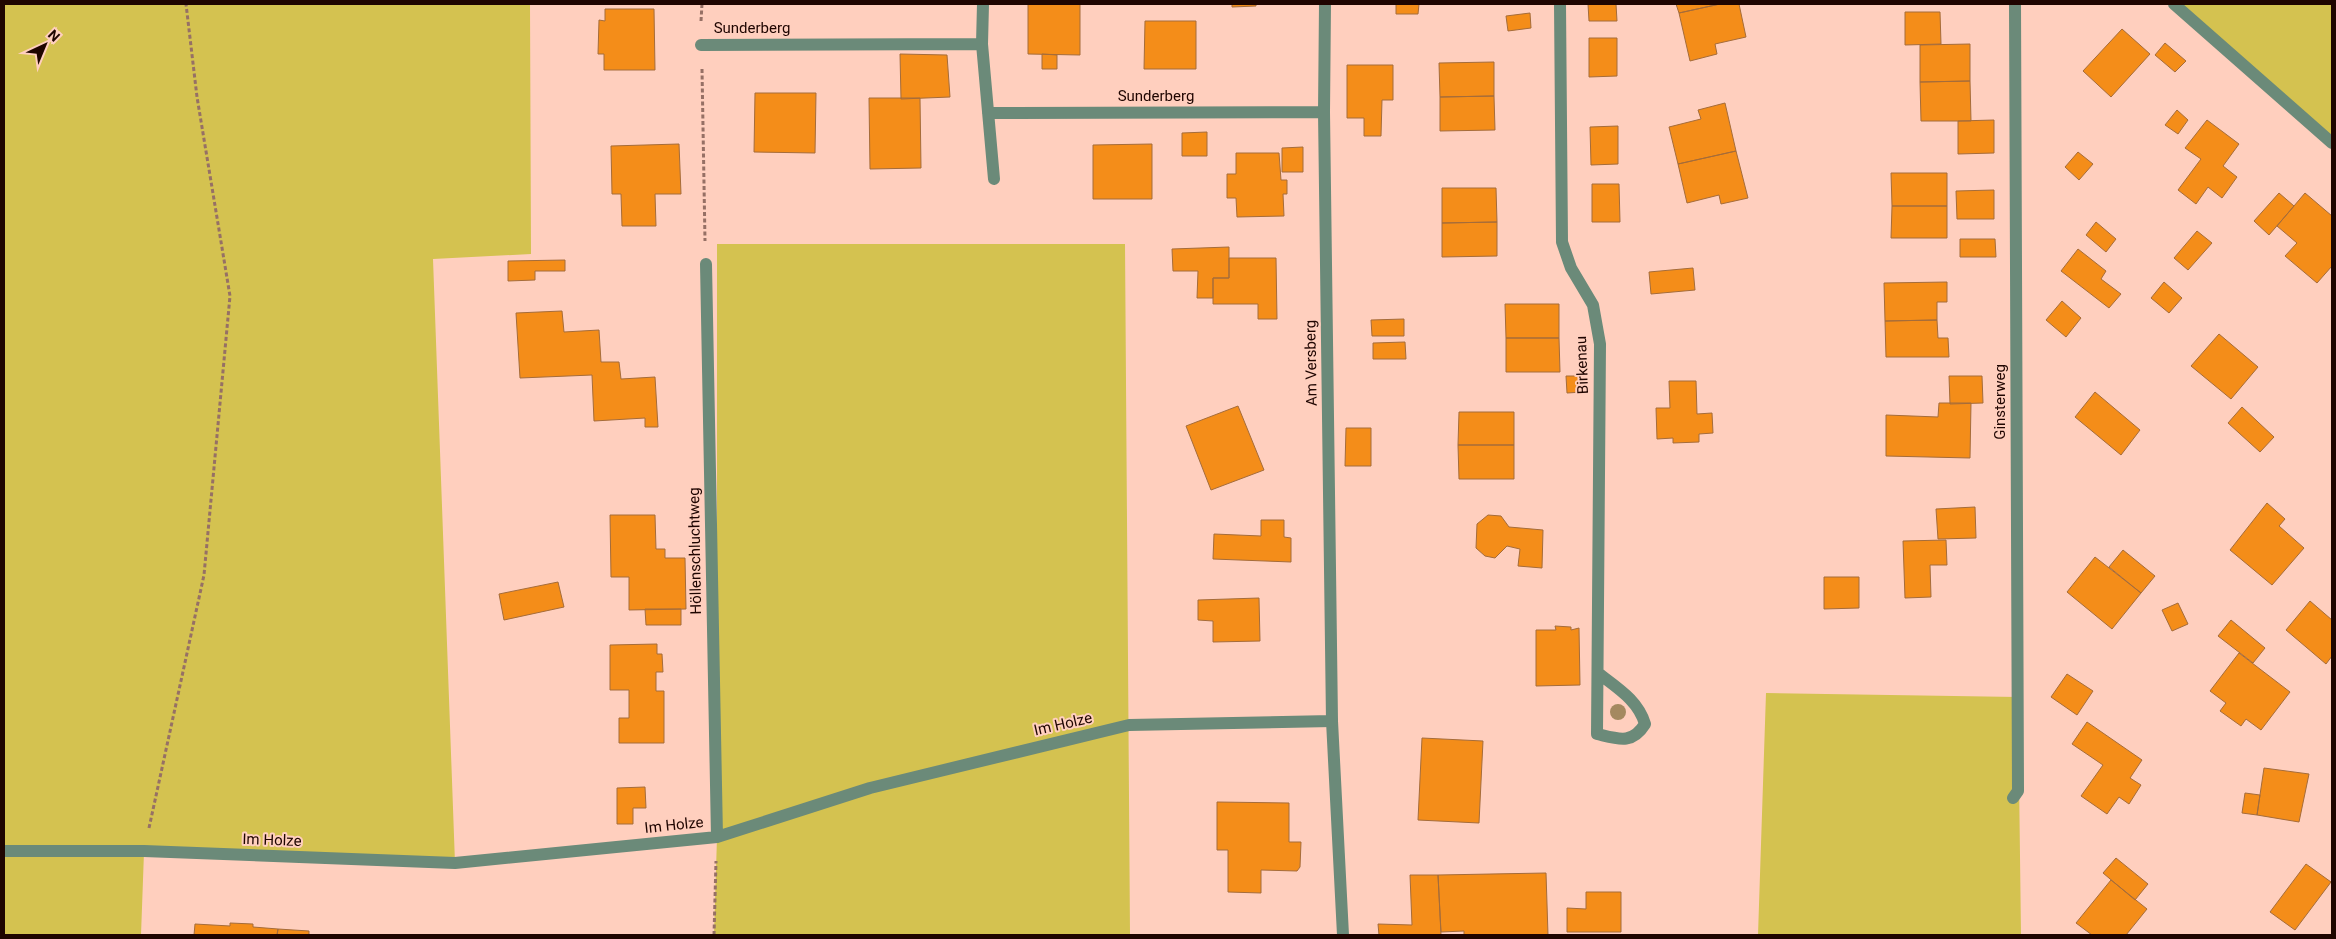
<svg xmlns="http://www.w3.org/2000/svg" width="2336" height="939" viewBox="0 0 2336 939" font-family="Roboto,sans-serif">
  <rect width="100%" height="100%" fill="#ffcfbe"/>
  <!-- green -->
  <path fill="#d4c250" d="M4 4H530L531 254 433 259 455 863 144 852 141 935H4Z
    M2174 4H2332V143Z
    M717 244H1125L1130 935H714L717 837Z
    M1766 693 2018 697 2021 935H1758Z"/>
  <!-- building -->
  <path fill="#f48d19" stroke="#a56c3a" d="M1028 4H1080V55L1028 54Z
    M1232 4H1256V6L1232 7Z
    M1396 4H1419L1418 14H1396Z
    M1588 4H1616L1617 21H1589Z
    M1676 4H1720L1679 13Z
    M1720 4H1739L1746 37 1715 44 1717 54 1690 61 1679 13Z
    M605 9H654L655 70H604V54H598L599 20 605 21Z
    M1905 12H1940L1941 44 1905 45Z
    M1530 13 1531 28 1508 31 1506 16Z
    M1145 21H1196V69H1144Z
    M2122 29 2150 54 2111 97 2083 71Z
    M1589 38H1617V76L1589 77Z
    M2165 43 2186 61 2175 72 2155 55Z
    M1970 44V81L1920 82V45Z
    M900 54 947 55 950 97 901 99Z
    M1042 54 1057 55V69H1042Z
    M1494 62V96L1440 97 1439 63Z
    M1347 65H1393V100H1382L1381 136H1364V118H1347Z
    M1970 81 1971 121H1921L1920 82Z
    M755 93H816L815 153 754 152Z
    M1494 96 1495 130 1440 131V97Z
    M869 98H920L921 168 870 169Z
    M1725 103 1736 151 1678 164 1669 127 1701 119 1698 110Z
    M2177 110 2188 120 2178 134 2165 125Z
    M1994 120V153L1958 154V121Z
    M2207 120 2239 144 2223 166 2237 177 2222 198 2208 187 2196 204 2178 190 2201 159 2185 148Z
    M1618 126V164L1591 165 1590 127Z
    M1207 132V156H1182V133Z
    M679 144 681 194H655L656 226H622L621 194H612L611 146Z
    M1152 144V199H1093V145Z
    M1303 147V172H1282V148Z
    M1736 151 1748 198 1721 204 1719 195 1687 203 1678 164Z
    M2078 152 2093 164 2079 180 2065 167Z
    M1236 153H1279L1281 180H1287V194H1283L1284 216 1237 217 1236 198H1227V174H1236Z
    M1891 173H1947V206H1892Z
    M1592 184H1619L1620 222H1592Z
    M1442 188H1496L1497 222 1442 223Z
    M1994 190V219H1957L1956 191Z
    M2279 193 2294 206 2269 235 2254 221Z
    M2305 193 2332 216V266L2317 283 2285 256 2297 243 2277 226Z
    M1892 206H1947V238H1891Z
    M1497 222V256L1442 257V223Z
    M2096 222 2116 239 2106 252 2086 235Z
    M2197 231 2212 243 2188 270 2174 258Z
    M1960 239H1995L1996 257H1960Z
    M1229 247V278H1213V298H1197L1198 271H1173L1172 249Z
    M2078 249 2106 271 2101 279 2121 294 2109 308 2061 271Z
    M1229 258H1276L1277 319H1258V304H1213V278H1229Z
    M565 260V271H535V280L508 281V261Z
    M1693 268 1695 290 1651 294 1649 272Z
    M1947 282V302H1937V320L1885 321 1884 283Z
    M2164 282 2182 298 2169 313 2151 298Z
    M2062 301 2081 318 2066 337 2046 320Z
    M1505 304H1559V338H1506Z
    M562 311 564 332 599 330 601 362H619L621 379 655 377 658 427H645V418L594 421 592 375 520 378 516 313Z
    M1404 319V336H1372L1371 320Z
    M1937 320 1938 338H1948L1949 357H1886L1885 321Z
    M2219 334 2258 367 2231 399 2191 366Z
    M1506 338H1559L1560 372H1506Z
    M1405 342 1406 359H1373V343Z
    M1566 376H1583V392L1567 393Z
    M1949 376H1982L1983 403 1950 404Z
    M1669 381H1696L1697 414 1712 413 1713 433 1699 434V442L1673 443V438L1657 439 1656 408H1670Z
    M2095 392 2140 430 2121 455 2075 417Z
    M1939 403H1971L1970 458 1886 456V415L1938 417Z
    M1238 406 1264 470 1211 490 1186 426Z
    M2242 407 2274 437 2260 452 2228 423Z
    M1459 412H1514V445H1458Z
    M1346 428H1371V466H1345Z
    M1458 445H1514V479H1459Z
    M2267 503 2285 519 2279 526 2304 548 2272 585 2230 550Z
    M1975 507 1976 538 1938 539 1936 509Z
    M610 515H655L656 549H665V558H685L686 609 629 610V577H611Z
    M1488 515 1501 516 1509 527 1543 530 1542 568 1518 566 1520 549 1507 546 1495 558 1485 556 1476 548 1477 524Z
    M1261 520H1284V537L1291 538V562L1213 559 1214 534 1261 536Z
    M1946 540 1947 565H1930L1931 597 1905 598 1903 541Z
    M2123 550 2155 576 2141 593 2109 567Z
    M2095 557 2141 593 2112 629 2067 592Z
    M1824 577H1859V608L1824 609Z
    M558 582 564 607 504 620 499 594Z
    M1259 598 1260 641 1213 642V621L1198 620V600Z
    M2310 601 2332 620V656L2326 664 2286 630Z
    M2178 603 2188 624 2172 631 2162 610Z
    M645 609H681V625H646Z
    M2231 620 2265 648 2253 663 2218 636Z
    M1555 626 1571 627V630L1579 628 1580 685 1536 686V630H1556Z
    M657 644V654H662L663 672H656V691H664V743H619V718H629V690H610V645Z
    M2239 653 2290 692 2261 730 2246 719 2241 726 2220 711 2226 703 2210 691Z
    M2067 674 2093 691 2077 715 2051 697Z
    M2087 722 2142 760 2130 778 2141 785 2129 804 2119 797 2107 814 2081 796 2103 765 2072 744Z
    M1422 738 1483 741 1479 823 1418 820Z
    M2264 768 2309 774 2299 822 2257 815Z
    M645 787 646 808H633V824H617V788Z
    M2245 793 2260 795 2257 815 2242 813Z
    M1217 802 1289 803V842H1301L1300 867 1297 871 1261 870V893L1228 892V850H1217Z
    M2116 858 2148 884 2135 900 2103 873Z
    M2306 864 2331 882 2295 930 2270 912Z
    M1546 873 1548 935H1464V931L1441 932 1438 875Z
    M1410 875H1438L1441 935H1379L1378 924 1412 925Z
    M2111 880 2147 909 2126 935H2092L2076 923Z
    M1586 892H1621V932H1567V908L1586 909Z
    M230 923 253 924V927L278 929 277 935H194L195 924 230 926Z
    M278 929 309 931V935H277Z"/>
  <g fill="none" stroke-linecap="round" stroke-linejoin="round">
    <!-- path -->
    <path stroke="#967065" stroke-width="3" stroke-dasharray="4 2.5" stroke-linecap="butt" d="M701 21 702 4
      M702 69 705 241
      M149 828 204 575 230 296 197 97 186 4
      M714 935 716 861"/>
    <!-- service -->
    <path stroke="#6b8a79" stroke-width="12" d="M1560 4 1562 242 1571 268 1593 305 1600 344 1597 734C1618 739 1632 745 1645 724 1638 700 1617 688 1598 673
      M1332 721 1343 935"/>
    <!-- minor -->
    <path stroke="#6b8a79" stroke-width="12" d="M983 4 982 44 994 179
      M2174 4 2332 143
      M701 45 982 44
      M988 113 1324 112
      M706 264 717 837
      M2013 798 2018 791 2015 4
      M4 851H144L455 863 717 837 870 788 1129 725 1332 721 1324 112 1325 4"/>
  </g>
  <!-- trees -->
  <circle fill="#a48960" cx="1618" cy="712" r="8"/>
  <g text-anchor="middle" dominant-baseline="central" stroke-width="4" stroke-linejoin="round" paint-order="stroke">
    <!-- street labels -->
    <g font-size="15" fill="#1f0500" stroke="#ffcfbe">
      <text x="752" y="28">Sunderberg</text>
      <text x="1156" y="96">Sunderberg</text>
      <text transform="translate(1311 363) rotate(-91)">Am Versberg</text>
      <text transform="translate(1582 365) rotate(-92)">Birkenau</text>
      <text transform="translate(2000 402) rotate(-90)">Ginsterweg</text>
      <text transform="translate(695 551) rotate(-91)">Höllenschluchtweg</text>
      <text transform="translate(1063 724) rotate(-13)">Im Holze</text>
      <text transform="translate(674 825) rotate(-6)">Im Holze</text>
      <text transform="translate(272 840) rotate(2)">Im Holze</text>
    </g>
  </g>
  <!-- border -->
  <rect width="2336" height="939" fill="none" stroke="#1f0500" stroke-width="10"/>
  <!-- north arrow -->
  <g transform="translate(45 45) rotate(44)" stroke="#ffcfbe" stroke-width="4" paint-order="stroke">
  <path d="M0-4L9 19L0 12L-9 19Z" fill="#1f0500"/>
  <text y="-8" font-size="14" font-weight="bold" text-anchor="middle" fill="#1f0500">N</text>
  </g>
</svg>
